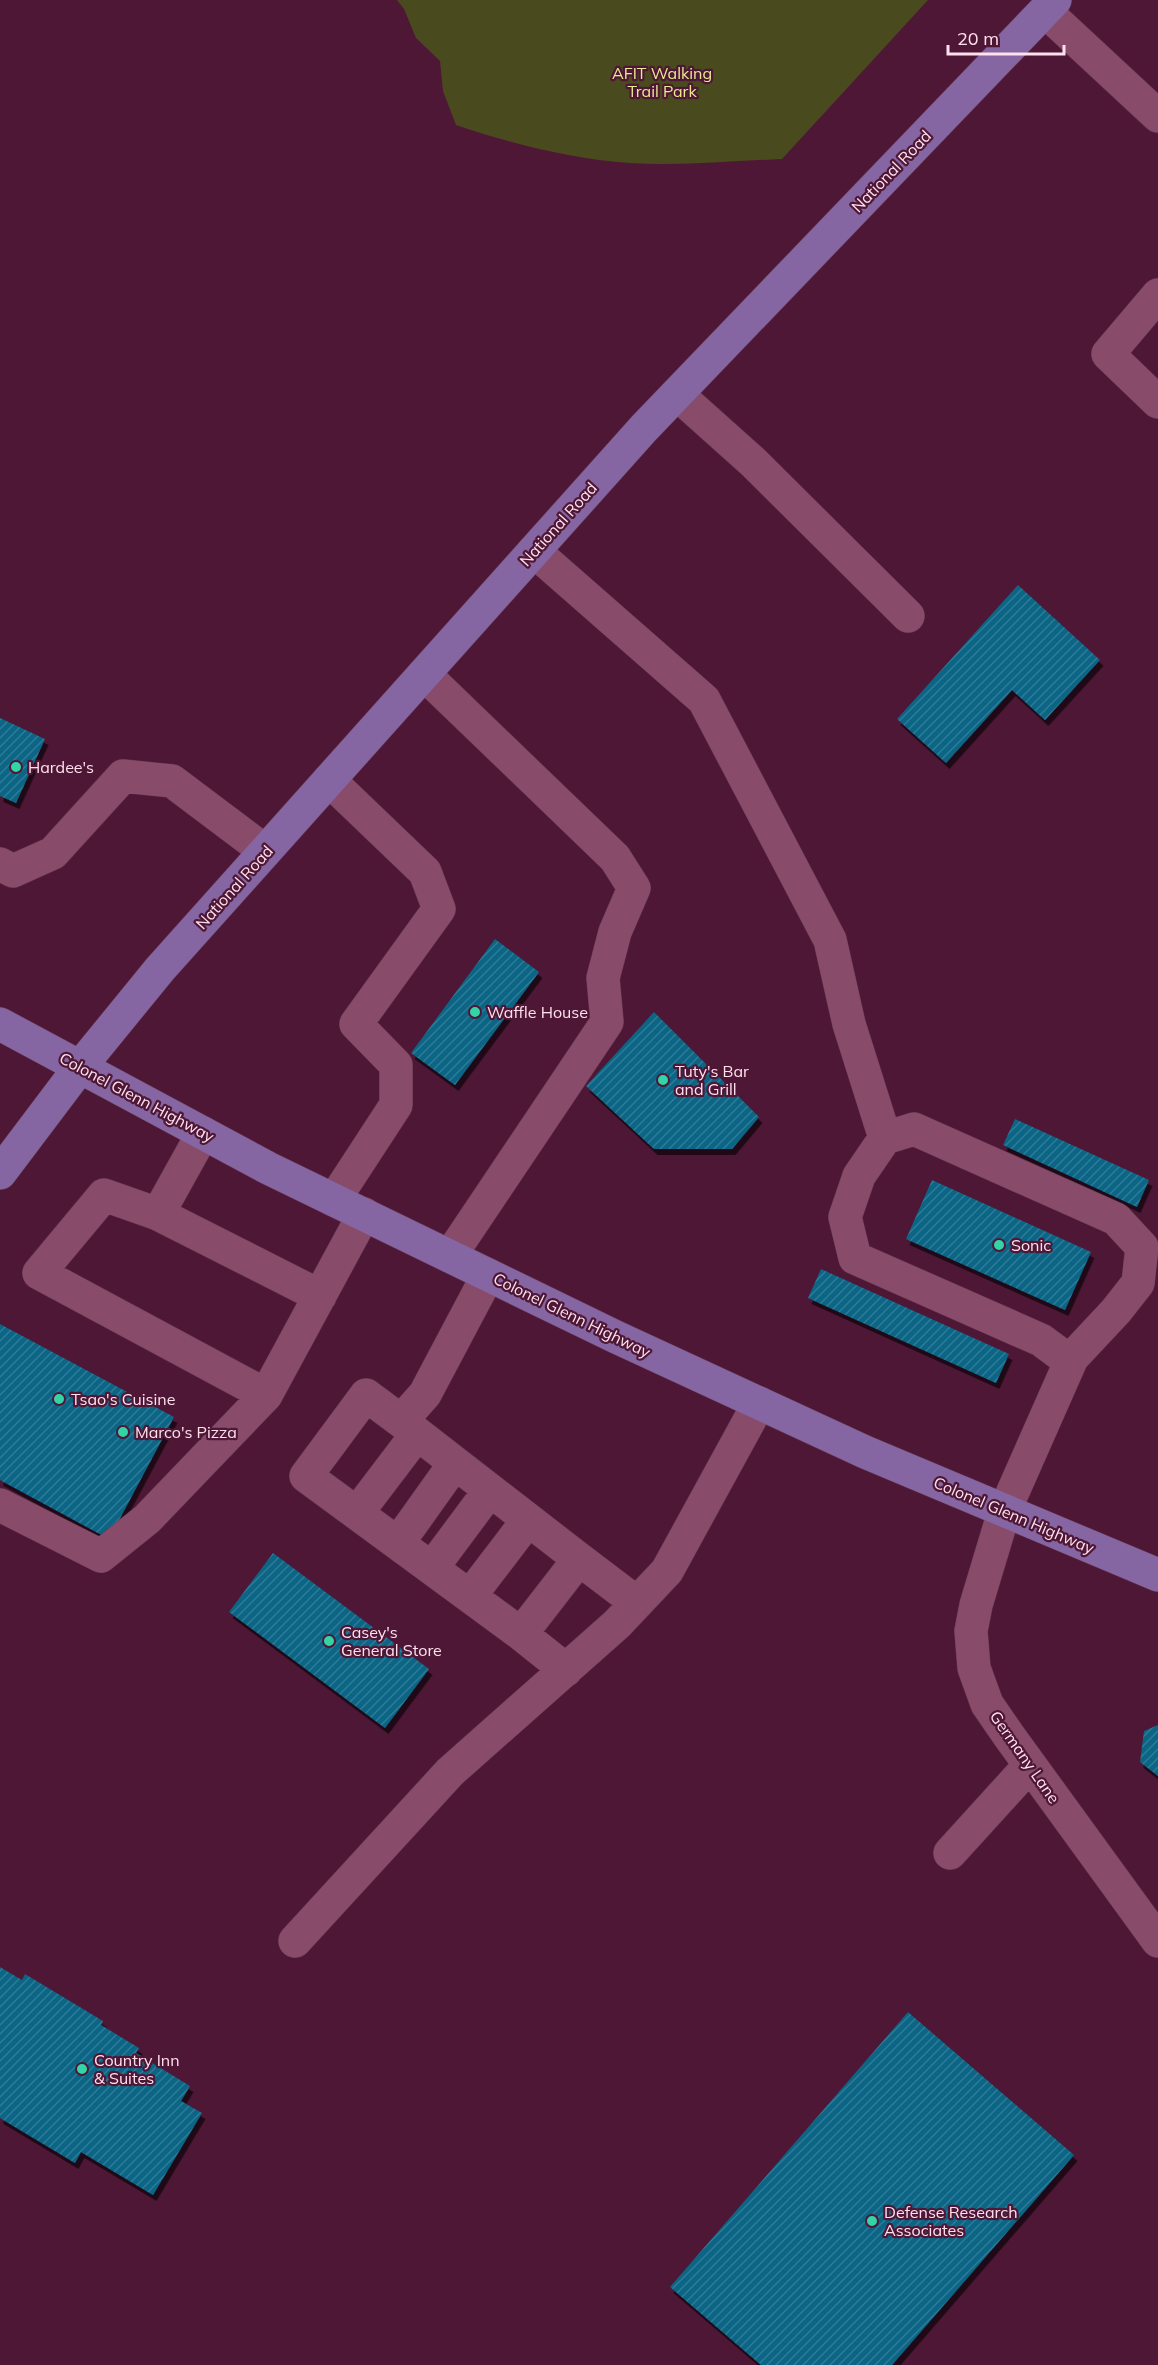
<svg xmlns="http://www.w3.org/2000/svg" width="1158" height="2365" viewBox="0 0 1158 2365" font-family="Mulish,sans-serif">
  <defs>
    <pattern id="building-hatch" width="6" height="6" patternUnits="userSpaceOnUse" patternTransform="scale(1.5)"><rect width="6" height="6" fill="#096585"/><path d="M-1 1l2-2M0 6l6-6M5 7l2-2" fill="none" stroke="#2e7b97"/></pattern>
    <filter id="shadow"><feDropShadow dx="3.5" dy="6" stdDeviation="0" flood-color="#0009"/></filter>
  </defs>
  <rect width="100%" height="100%" fill="#4e1736"/>
  <!-- park -->
  <path fill="#4a4a1f" d="M397 0H928L782 159C731 161 681 166 630 163 571 159 512 144 456 125L443 91 440 61 416 38 404 9Z"/>
  <!-- building -->
  <path fill="url(#building-hatch)" filter="url(#shadow)" d="M1018 585 1100 660 1045 720 1012 690 946 763 897 719Z
    M0 718 45 739 16 803 0 796Z
    M495 939 539 972 455 1085 411 1053Z
    M654 1012 759 1117 732 1149H654L586 1086Z
    M1015 1119 1149 1180 1137 1207 1003 1145Z
    M932 1180 1091 1252 1065 1310 906 1239Z
    M821 1269 1009 1354 996 1383 808 1298Z
    M0 1324 174 1417 109 1539 0 1480Z
    M273 1553 429 1669 385 1728 229 1612Z
    M1158 1725V1776L1140 1762 1144 1731Z
    M0 1967 22 1980 25 1974 103 2021 101 2025 139 2048 136 2053 190 2086 181 2101 202 2113 153 2195 81 2152 75 2163 0 2118Z
    M908 2012 1074 2155 892 2365H761L670 2287Z"/>
  <g fill="none" stroke-linecap="round" stroke-linejoin="round">
    <defs>
      <path id="minor" d="M1045 11 1158 116
        M1158 295 1108 354 1158 402
        M677 394 753 462 908 616
        M534 551 704 700 830 940 849 1024 885 1138
        M424 674 615 858 634 888 615 932 603 978 607 1022 450 1256
        M329 780 425 872 439 909 356 1024 396 1065V1105L334 1200
        M0 864 13 871 53 853 123 776 172 781 265 851
        M203 1133 158 1214 104 1195 39 1273 266 1395 364 1214
        M158 1214 320 1296
        M1072 1358 1060 1354 1041 1340 855 1258 845 1217 859 1176 885 1138 914 1129 1116 1219 1142 1247 1138 1283 1116 1311 1072 1358 1004 1512 976 1605 971 1631 974 1668 987 1704 1009 1736 1158 1941
        M401 1421 366 1395 306 1476 521 1634 579 1559 401 1421 425 1394 488 1275
        M0 1505 101 1556 147 1519 266 1395
        M357 1513 417 1434
        M398 1543 455 1463
        M579 1559 637 1603
        M432 1568 490 1490
        M470 1596 528 1520
        M521 1634 566 1670
        M950 1853 1030 1765
        M295 1941 450 1772 617 1624 667 1571 759 1403"/>
      <path id="major" d="M0 1024 268 1168 616 1337 865 1452 1158 1575
        M0 1173 80 1067 160 969 644 428 1055 0"/>
    </defs>
    <!-- minor casing -->
    <use href="#minor" stroke="#63364f" stroke-width="34"/>
    <!-- major casing -->
    <use href="#major" stroke="#63364f" stroke-width="34"/>
    <!-- minor -->
    <use href="#minor" stroke="#884b6a" stroke-width="33"/>
    <!-- major -->
    <use href="#major" stroke="#8565a2" stroke-width="33"/>
  </g>
  <!-- markers -->
  <g fill="#33d4a8" stroke="#4e1736" stroke-width="2">
    <circle cx="16" cy="767" r="6"/>
    <circle cx="475" cy="1012" r="6"/>
    <circle cx="663" cy="1080" r="6"/>
    <circle cx="999" cy="1245" r="6"/>
    <circle cx="59" cy="1399" r="6"/>
    <circle cx="123" cy="1432" r="6"/>
    <circle cx="329" cy="1641" r="6"/>
    <circle cx="82" cy="2069" r="6"/>
    <circle cx="872" cy="2221" r="6"/>
  </g>
  <g text-anchor="middle" dominant-baseline="central" stroke-width="4.5" stroke-linejoin="round" paint-order="stroke">
    <!-- park labels -->
    <g font-size="16" fill="#e8ea8e" stroke="#4e1736">
      <text x="662" y="73">AFIT Walking<tspan x="662" dy="18">Trail Park</tspan></text>
    </g>
    <!-- street labels -->
    <g font-size="16" fill="#ffe1ee" stroke="#4e1736">
      <text transform="translate(891 171) rotate(-46)">National Road</text>
      <text transform="translate(558 524) rotate(-48)">National Road</text>
      <text transform="translate(234 887) rotate(-48)">National Road</text>
      <text transform="translate(137 1097) rotate(28)">Colonel Glenn Highway</text>
      <text transform="translate(572 1315) rotate(26)">Colonel Glenn Highway</text>
      <text transform="translate(1014 1515) rotate(23)">Colonel Glenn Highway</text>
      <text transform="translate(1025 1757) rotate(55)">Germany Lane</text>
    </g>
    <!-- poi labels -->
    <g font-size="16" fill="#ffe1ee" stroke="#4e1736" text-anchor="start">
      <text x="28" y="767">Hardee's</text>
      <text x="487" y="1012">Waffle House</text>
      <text x="675" y="1071">Tuty's Bar<tspan x="675" dy="18">and Grill</tspan></text>
      <text x="1011" y="1245">Sonic</text>
      <text x="71" y="1399">Tsao's Cuisine</text>
      <text x="135" y="1432">Marco's Pizza</text>
      <text x="341" y="1632">Casey's<tspan x="341" dy="18">General Store</tspan></text>
      <text x="94" y="2060">Country Inn<tspan x="94" dy="18">&amp; Suites</tspan></text>
      <text x="884" y="2212">Defense Research<tspan x="884" dy="18">Associates</tspan></text>
    </g>
  </g>
  <!-- scale -->
  <path d="M948 45v9h116v-9" fill="none" stroke="#ffe1ee" stroke-width="3"/>
  <text x="957" y="45" font-size="18" fill="#ffe1ee" stroke="#4e1736" stroke-width="4.5" paint-order="stroke">20 m</text>
</svg>
